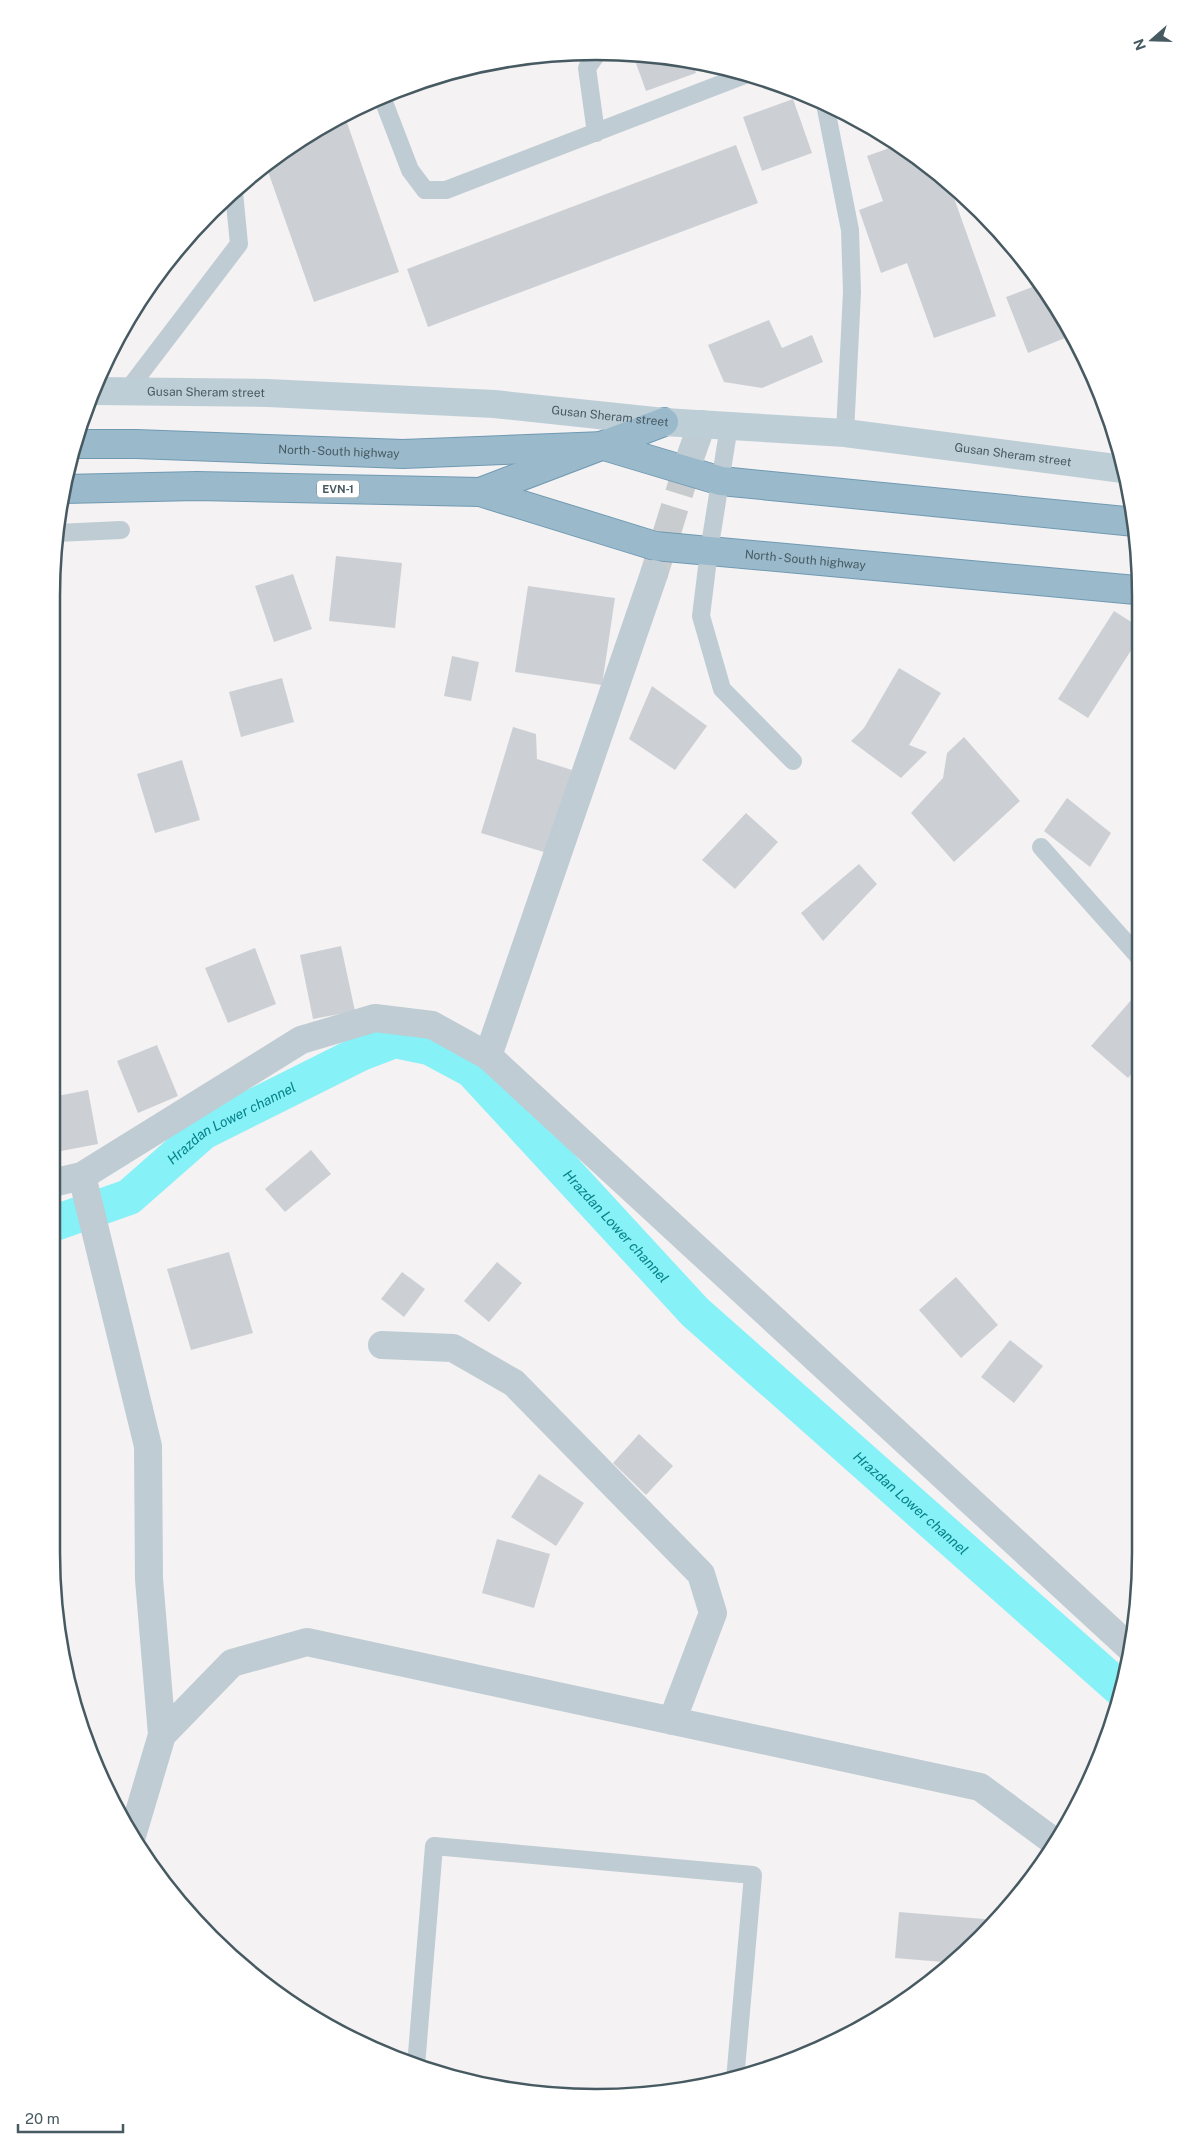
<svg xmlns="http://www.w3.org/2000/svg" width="1192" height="2149" viewBox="0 0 1192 2149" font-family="'Public Sans',sans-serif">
  <rect width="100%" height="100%" fill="#f4f2f2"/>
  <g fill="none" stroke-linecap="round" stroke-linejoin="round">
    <!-- canal -->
    <path stroke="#86f1f7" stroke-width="36" id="s1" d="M52 1224 129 1197 203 1132 361 1053 395 1040 429 1047 472 1070 695 1312 1123 1691"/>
  </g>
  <!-- building -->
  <path fill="#ccd0d5" d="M633 55 667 56 692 62 696 73 646 91Z
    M793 99 812 153 762 171 743 117Z
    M344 114 399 272 314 302 265 163Z
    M736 145 758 203 428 327 407 269Z
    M898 145 948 181 996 316 934 338 907 263 881 273 859 210 883 201 867 156Z
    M1040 284 1049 293 1070 336 1028 353 1006 297Z
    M769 320 782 348 812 335 823 362 762 388 724 382 708 345Z
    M336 556 402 563 395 628 329 621Z
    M293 574 312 629 274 642 255 586Z
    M528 586 615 598 602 685 515 672Z
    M1114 611 1136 625 1137 641 1088 718 1058 699Z
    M452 656 479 662 471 701 444 696Z
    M899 668 941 693 909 745 927 752 901 778 851 741 864 728Z
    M282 678 294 722 241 737 229 692Z
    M652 686 707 726 675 770 629 739Z
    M513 727 536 734 537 759 572 770 547 853 481 833Z
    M964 737 1020 801 954 862 911 813 943 778 947 753Z
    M182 760 200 820 155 833 137 774Z
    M1067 798 1111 833 1090 867 1044 831Z
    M746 813 778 842 735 889 702 860Z
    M859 864 877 884 823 941 801 913Z
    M341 946 355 1011 313 1019 300 955Z
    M255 948 276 1004 228 1023 205 968Z
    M1133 998 1138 1002V1066L1128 1078 1091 1046Z
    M157 1045 178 1096 138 1113 117 1061Z
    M88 1090 98 1144 56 1152 52 1130V1097Z
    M311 1150 331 1174 285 1212 265 1189Z
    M229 1252 253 1333 191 1350 167 1269Z
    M497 1262 522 1283 489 1322 464 1301Z
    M402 1272 425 1289 404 1317 381 1299Z
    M956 1277 998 1325 961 1358 919 1310Z
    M1010 1340 1043 1366 1014 1403 981 1377Z
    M639 1434 673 1466 646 1495 613 1463Z
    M539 1474 584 1503 556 1546 511 1517Z
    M497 1539 550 1554 534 1608 482 1593Z
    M899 1912 996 1920 955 1963 895 1958Z"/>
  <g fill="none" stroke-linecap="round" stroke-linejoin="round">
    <!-- minor-tunnel -->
    <path stroke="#c9ccce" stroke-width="28" stroke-dasharray="28 14" stroke-linecap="butt" d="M654 574 691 455"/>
    <defs>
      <g id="trunk">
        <path id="s3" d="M74 444H136L403 454 604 446 721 481 1135 522"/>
        <path d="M64 489 197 486 480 492 664 422"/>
        <path id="s4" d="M480 492 655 546 1136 590"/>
      </g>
    </defs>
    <!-- trunk casing -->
    <use href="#trunk" stroke="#7099b2" stroke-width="30"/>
    <!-- service -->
    <path stroke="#bfccd3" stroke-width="18" d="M382 97 410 170 425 190H446L747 74
      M825 104 850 230 852 292 845 433
      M596 133 587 68 597 54
      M127 391 239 244 234 193
      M729 426 709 551 701 616 722 689 793 761
      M57 533 121 530
      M1041 847 1138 956
      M416 2066 434 1846 753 1875 735 2080"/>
    <!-- minor -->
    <path stroke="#bfccd3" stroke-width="28" d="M691 455 702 424
      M488 1056 654 574
      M52 1183 82 1176
      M382 1345 453 1348 514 1383 701 1574 713 1613 672 1721
      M162 1735 232 1663 307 1642 980 1787 1056 1843
      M132 1836 162 1735 149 1579 148 1446 82 1176 301 1040 375 1018 432 1025 488 1056 1130 1648"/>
    <!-- secondary -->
    <path stroke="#beced7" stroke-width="28" id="s2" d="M96 391 268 393 494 404 664 422 845 433 1123 469"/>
    <!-- trunk -->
    <use href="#trunk" stroke="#9abacc" stroke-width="28"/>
  </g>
  <g text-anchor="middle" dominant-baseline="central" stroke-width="5" stroke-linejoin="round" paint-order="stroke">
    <!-- shield labels -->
    <rect fill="#fff" stroke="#7e8c91" stroke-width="1" x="317" y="480.5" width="42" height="17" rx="4"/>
    <g font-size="11" font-weight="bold" fill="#475a62">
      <text x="338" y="489">EVN-1</text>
    </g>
    <!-- street labels -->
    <g font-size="12" fill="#475a62" stroke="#fff">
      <text stroke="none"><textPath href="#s2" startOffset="110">Gusan Sheram street</textPath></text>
      <text stroke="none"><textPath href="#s2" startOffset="515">Gusan Sheram street</textPath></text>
      <text stroke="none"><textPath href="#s3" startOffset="265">North - South highway</textPath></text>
      <text stroke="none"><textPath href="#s2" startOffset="920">Gusan Sheram street</textPath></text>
      <text stroke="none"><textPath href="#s4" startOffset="334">North - South highway</textPath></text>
    </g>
    <!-- water labels -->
    <g font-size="14" font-style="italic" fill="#058289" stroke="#fff">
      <text stroke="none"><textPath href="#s1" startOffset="209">Hrazdan Lower channel</textPath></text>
      <text stroke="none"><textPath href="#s1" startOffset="689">Hrazdan Lower channel</textPath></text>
      <text stroke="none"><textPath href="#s1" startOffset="1094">Hrazdan Lower channel</textPath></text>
    </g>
  </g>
  <!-- crop -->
  <path d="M0 0H1192V2149H0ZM596 60H596A536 536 0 0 1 1132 596V1553A536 536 0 0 1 596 2089H596A536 536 0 0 1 60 1553V596A536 536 0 0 1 596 60Z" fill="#fff" fill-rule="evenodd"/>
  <path fill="none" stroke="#475a62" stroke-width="2.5" d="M596 60H596A536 536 0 0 1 1132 596V1553A536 536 0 0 1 596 2089H596A536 536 0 0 1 60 1553V596A536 536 0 0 1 596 60Z"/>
  <!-- north arrow -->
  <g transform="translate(1152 40) rotate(250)" stroke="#ffffff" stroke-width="4" paint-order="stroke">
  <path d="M0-4L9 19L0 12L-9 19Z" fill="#475a62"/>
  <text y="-8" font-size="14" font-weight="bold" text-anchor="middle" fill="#475a62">N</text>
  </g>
  <!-- scale -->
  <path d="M18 2124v8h105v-8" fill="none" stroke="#475a62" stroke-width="2.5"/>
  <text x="25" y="2124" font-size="15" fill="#475a62" stroke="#ffffff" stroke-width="4" paint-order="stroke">20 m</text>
</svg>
